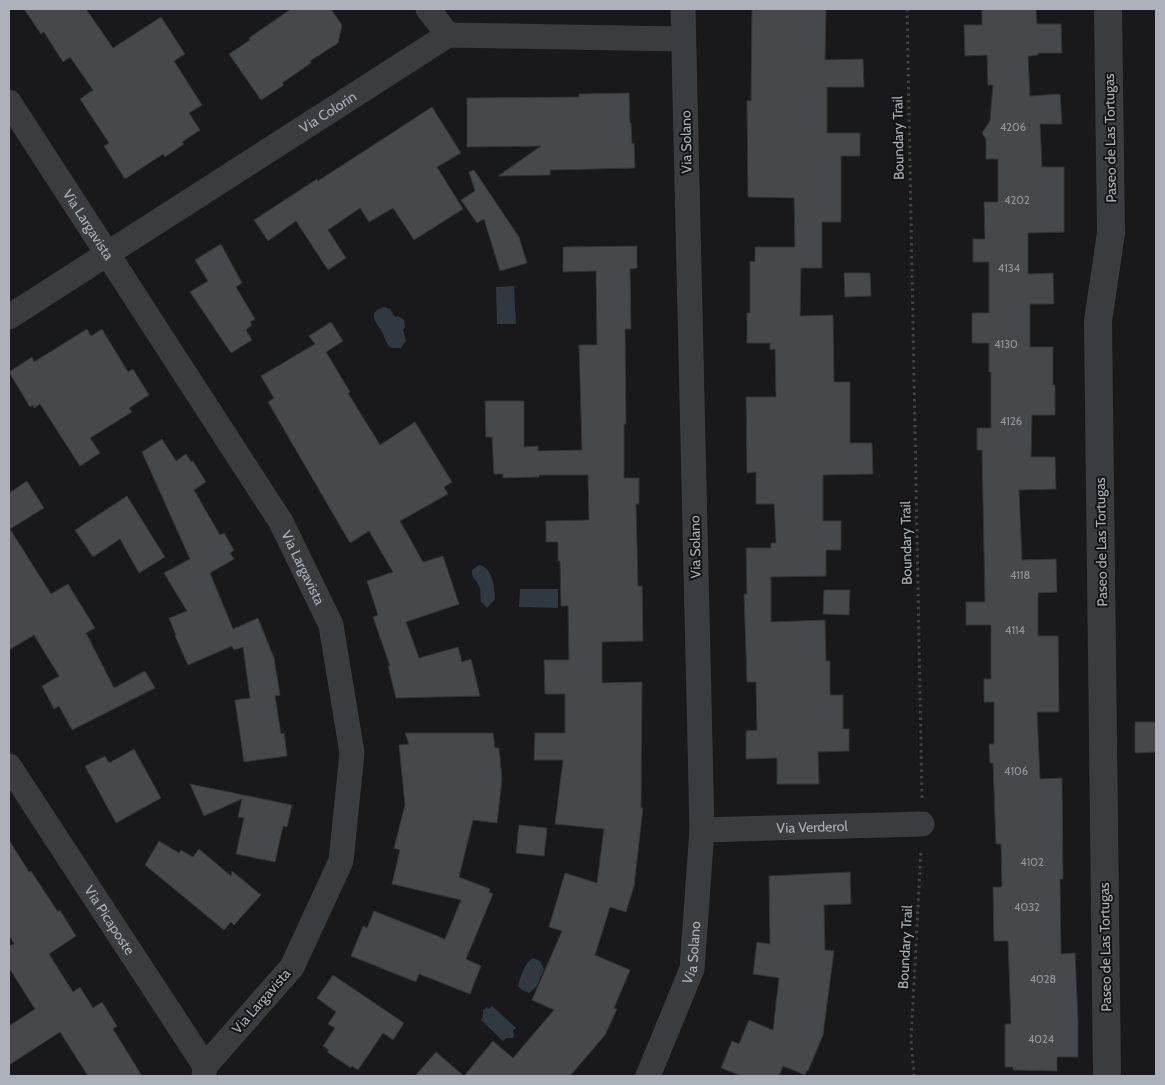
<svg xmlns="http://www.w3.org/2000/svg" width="1165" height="1085" viewBox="0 0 1165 1085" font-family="Cabin,sans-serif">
  <rect width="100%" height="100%" fill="#19191b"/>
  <!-- water -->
  <path fill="#30393f" d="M514 286 516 324H497L496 287Z
    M384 307 390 309 395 317 398 316 404 320 405 327 403 330 406 341 401 348H391C386 344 386 340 383 334 379 325 364 313 384 307Z
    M479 565C492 567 495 587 495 599L487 608 481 602C480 598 481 594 480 589 479 581 471 579 472 570Z
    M520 589H558V608L519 607Z
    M533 958 540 961 544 969 537 986 529 993 522 990 518 986C521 975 524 964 533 958Z
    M492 1006 516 1028 513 1030 514 1036 513 1038H506L503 1041 481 1020 483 1017V1010L487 1007 489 1009Z"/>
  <!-- building -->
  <path fill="#46484b" stroke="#333437" d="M24 9H86L113 48 161 17 185 54 174 61 202 105 189 113 200 130 182 142 184 144 165 157 163 154 125 179 104 146 109 143 80 99 93 90 70 57 63 62 44 32 41 34Z
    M291 9H331L342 25 338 43 310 61 311 63 282 83 284 85 261 100 229 54 250 40 249 38Z
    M752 9H826L825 60 863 59 864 87H827V133H860V156H841V222H822V268H801L800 316 833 315 834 382H850V443H872L873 474 823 475V521H841V550H826V576L771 577V622L825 620 826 661H830V695H843V729H849V751L818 752 819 784H777V758L746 759V731L757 730 756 682H747L744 594H747L746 548H771V543H776L774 504H756V472L747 473 746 397H776L775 349 770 350V343H747V313H750V261L755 262V247H795L794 198 748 197 747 101H751Z
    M982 9H1036L1037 24H1061L1062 53H1038V55L1028 56 1030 96 1060 94 1062 124H1040L1042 167H1064V232L1028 233V274L1053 273 1054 304H1030V347H1053V385H1055V415H1032L1031 457H1055L1056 489 1019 490 1022 560 1056 559 1057 592 1038 593V636H1058L1059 712H1037L1040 779 1062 778 1063 879H1060L1061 954 1075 953 1078 1021V1057H1057V1071L1013 1070V1067H1005V1024H1011L1008 941H994L993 887H1002L1001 844H996L993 763H990L989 744H994V702H984V679H991V625H966V602H985L982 450H977V428H991V372H989V343H972V313H989V262H973V239H985L984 202H998V159H986V139L982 133 990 121 993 85H988L987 55 965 56 964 25H982Z
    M629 93 630 123H631L632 144 634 143 635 168 550 170V175L498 176 541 146 467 147V98L579 97V94Z
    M432 107 461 153 437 167 463 209 414 240 393 208 369 222 360 208 328 230 346 258 328 270 296 221 268 241 254 220 317 179 318 181Z
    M474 170 519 237 527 263 500 271 484 219 477 223 461 200 475 191 469 172Z
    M221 244 242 283 236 287 255 319 250 322 252 325 246 330 252 340 231 353 190 292 208 281 195 260Z
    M637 246V268L630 269 631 329H625L626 424H624V478H639V504H636L638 586H642L643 641 602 642V683L642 682 641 808H643L634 886 626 912 610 907 595 955 630 970 614 1008 617 1009 605 1035 570 1076H415L436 1052 464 1076 493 1041 513 1058 554 1010 532 1000 562 931 549 927 565 873 597 883 604 829 555 824 563 760H534L535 733H565V694H545L544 660H569L568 606H561L560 561H558V542H546V521L589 520 588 475H539V477L503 478V474H494L492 437H486L485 401H524V447L538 446V451L582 450 579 345H597L596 271 563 272V247Z
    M844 273H870L871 296 845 297Z
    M331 322 343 341 326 352 350 392 348 393 380 445 415 422 452 482 444 487 448 494 400 521 423 562 443 556 459 604 406 622 419 658 458 647 462 662 471 659 480 696 396 698 388 666H390L373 617 378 615 367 581 393 572 369 531 350 543 268 402 274 398 261 376 315 344 309 336Z
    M87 329 91 336 102 329 128 372 133 369 149 395 129 408 132 412 90 438 100 453 80 466 40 404 34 408 33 405 30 407 9 372 32 357 34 362Z
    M162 439 176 461 186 454 191 462 193 461 206 482 194 490 220 535 224 533 234 550 230 553 234 559 210 573 233 629 258 618 274 658 280 695 275 696 281 734 284 733 287 756 244 762 235 700 250 698 243 647 234 650 232 646 188 665 175 636 176 635 169 618 187 611 164 573 190 559 142 452Z
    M27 481 44 508 10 529 51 594 68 584 95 628 86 633 114 688 145 671 155 688 72 730 59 706 54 709 42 686 59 676 34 635 9 650V493Z
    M127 496 165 557 139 573 120 539 93 557 75 530Z
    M824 590H850L849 615 823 614Z
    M1135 722H1156V752L1135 753Z
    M405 733H493L495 748H499L502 779 497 823 473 820 459 877 490 889 489 892 493 894 466 959 481 966 470 994 419 974 416 982 351 956 363 926 367 928 374 911 445 939 461 900 392 884 400 850 394 848 405 805 399 745 409 744Z
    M134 749 161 798 116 823 85 766 105 756 109 763Z
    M190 784 292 805 287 827 283 826 275 862 236 854 244 818 238 817 242 799 204 816Z
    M519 825 547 828 544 856 516 853Z
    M9 840 29 872 31 871 58 912 60 910 76 936 49 954 73 992 80 987 93 1008 102 1002 117 1026 113 1029 142 1076H88L60 1032 9 1065V1026L35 1009 9 968V946L14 944 9 935Z
    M159 841 179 853 181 850 193 857 199 849 231 876 232 871 261 895 234 925 231 922 224 930 145 865Z
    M850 872 851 904 824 905 825 950 834 951 823 1035 808 1071 807 1070 805 1075 783 1066 779 1076H742L721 1068 732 1041 739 1044 749 1020 773 1030 779 978 753 974 757 942 770 944 769 876Z
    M333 975 404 1023 393 1040 383 1033 358 1070 352 1066 351 1068 327 1052 329 1050 323 1046 335 1028 328 1024 336 1012 317 998Z"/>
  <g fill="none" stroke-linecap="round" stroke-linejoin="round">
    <!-- path -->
    <path stroke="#414347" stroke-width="3" stroke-dasharray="2.5 4" stroke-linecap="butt" d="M907 9 922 799
      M914 1076 911 1039 921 850"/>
    <!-- minor -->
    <g stroke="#3b3c40" stroke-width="25">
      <path d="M428 9 448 35"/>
      <path id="s1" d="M9 102 281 522 331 625 352 753 341 861 292 967 205 1066"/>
      <path id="s2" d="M9 317 448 35 683 39"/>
      <path id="s3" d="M9 766 205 1066 204 1076"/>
      <path id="s4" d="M702 830 922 824"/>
      <path id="s5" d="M648 1076 692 969 702 830 683 9"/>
    </g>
    <!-- tertiary -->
    <path stroke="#3b3c40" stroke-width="28" d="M1107 1076 1098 321 1111 233 1108 9"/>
  </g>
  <g text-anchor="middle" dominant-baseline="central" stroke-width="4" stroke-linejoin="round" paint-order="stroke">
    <!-- number labels -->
    <g font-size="11" fill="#93989e">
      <text x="1013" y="127">4206</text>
      <text x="1017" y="200">4202</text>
      <text x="1009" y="268">4134</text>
      <text x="1006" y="344">4130</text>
      <text x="1011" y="421">4126</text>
      <text x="1020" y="575">4118</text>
      <text x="1015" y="630">4114</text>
      <text x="1016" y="771">4106</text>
      <text x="1032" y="862">4102</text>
      <text x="1027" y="907">4032</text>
      <text x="1043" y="979">4028</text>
      <text x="1041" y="1039">4024</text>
    </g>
    <!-- street labels -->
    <g font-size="14" fill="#adb2ba" stroke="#141416">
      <text stroke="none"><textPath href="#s2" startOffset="379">Via Colorin</textPath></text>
      <text transform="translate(898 138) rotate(-91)">Boundary Trail</text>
      <text transform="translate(1110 138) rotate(-91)">Paseo de Las Tortugas</text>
      <text transform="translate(686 142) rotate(-91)">Via Solano</text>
      <text stroke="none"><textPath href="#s1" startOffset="146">Via Largavista</textPath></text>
      <text transform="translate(1101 542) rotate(-91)">Paseo de Las Tortugas</text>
      <text transform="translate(906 543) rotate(-91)">Boundary Trail</text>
      <text transform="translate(695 547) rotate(-91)">Via Solano</text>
      <text stroke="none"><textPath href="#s1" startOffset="551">Via Largavista</textPath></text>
      <text stroke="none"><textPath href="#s4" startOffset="110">Via Verderol</textPath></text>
      <text stroke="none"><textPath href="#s3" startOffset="184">Via Picaposte</textPath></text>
      <text transform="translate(905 947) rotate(-87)">Boundary Trail</text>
      <text transform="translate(1105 947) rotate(-91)">Paseo de Las Tortugas</text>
      <text stroke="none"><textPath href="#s5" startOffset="132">Via Solano</textPath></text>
      <text transform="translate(261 1001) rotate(-49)">Via Largavista</text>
    </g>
  </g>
  <!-- border -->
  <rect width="1165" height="1085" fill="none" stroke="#adb2ba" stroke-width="20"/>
</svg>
